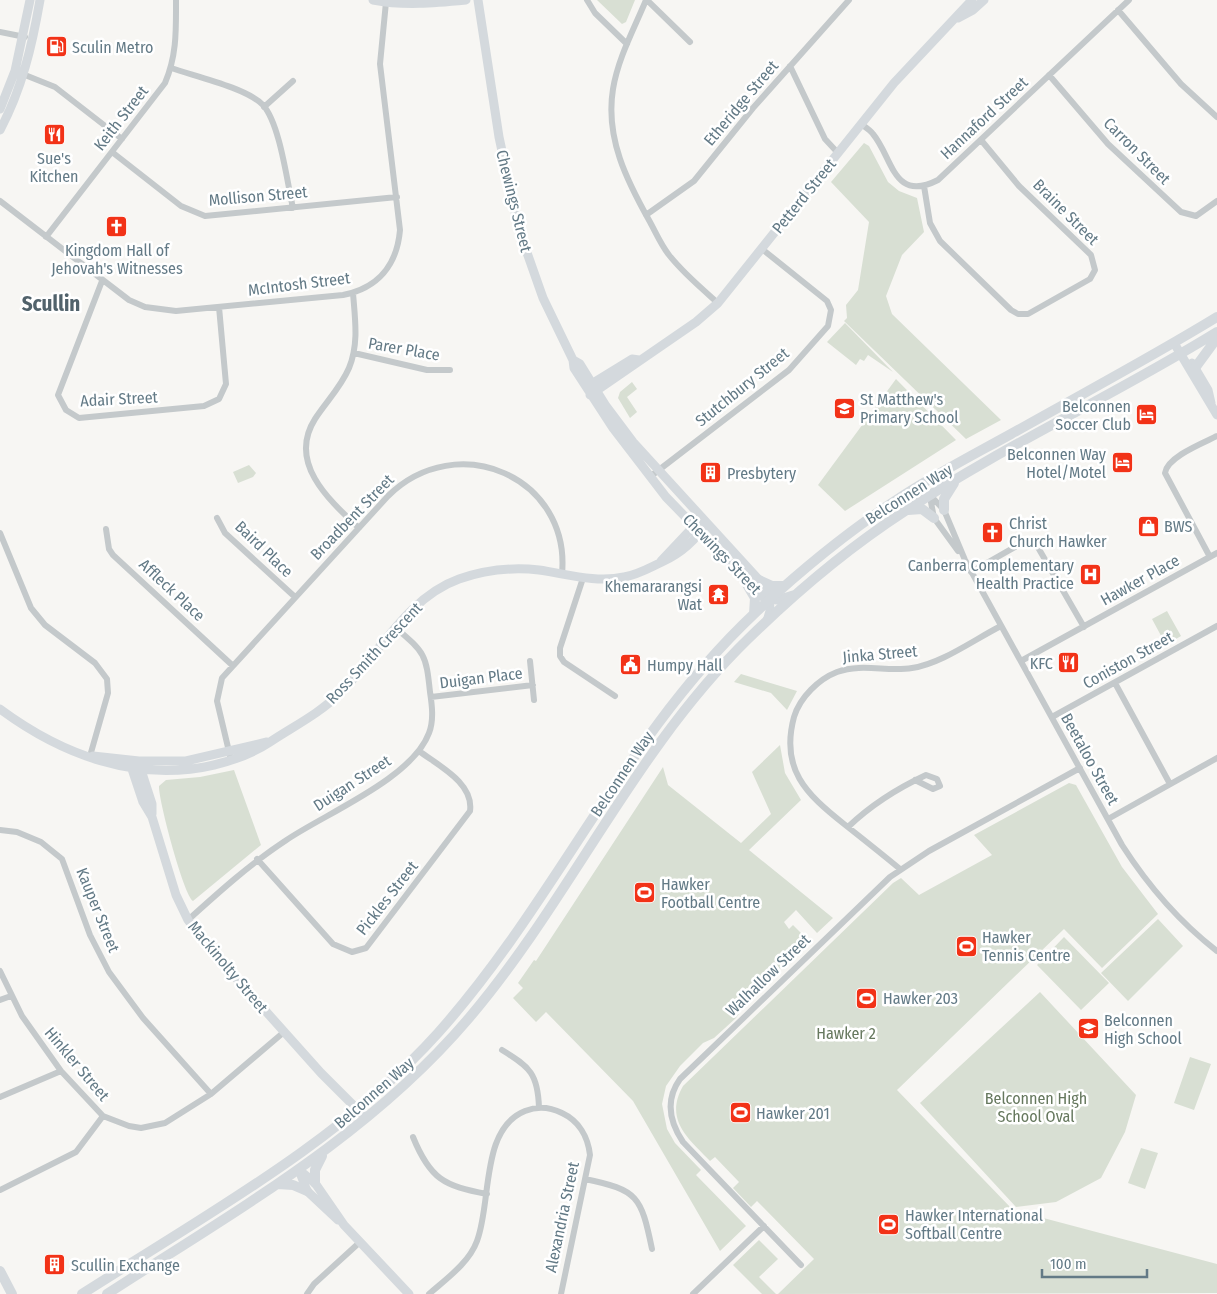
<svg xmlns="http://www.w3.org/2000/svg" width="1217" height="1294" viewBox="0 0 1217 1294" font-family="'Fira Sans Condensed',sans-serif">
  <rect width="100%" height="100%" fill="#f7f6f3"/>
  <!-- green -->
  <path fill="#d8dfd3" d="M597 0H635L626 22 622 24Z
    M864 143 869 146 888 182 899 191 917 198 924 232 902 255 886 296 892 314 1001 420 966 439 844 321 847 318 846 305 858 290 869 222 831 182Z
    M845 323 893 372 868 355 864 361 860 359 856 365 827 342Z
    M896 379 956 440 845 511 818 485Z
    M632 382 637 389 627 397 637 412 630 418 618 398 620 392Z
    M249 465 256 473 253 477 238 483 233 472Z
    M1167 611 1181 636 1166 645 1152 619Z
    M741 674 797 691 787 710 771 693 734 682Z
    M780 745 785 773 801 800 749 850 833 918 817 933 796 910 784 922 789 929 793 925 809 941 751 997 736 1018 714 1038 703 1043 680 1066 666 1086 662 1104 667 1129 675 1143 701 1170 696 1175 746 1226 720 1251 633 1101 546 1012 536 1022 513 998 523 988 518 983 534 960 536 961 663 767 668 785 741 843 771 814 752 772Z
    M234 770 261 845 193 901C184 896 158 799 159 786L166 780 200 777Z
    M1069 783 1076 785 1122 867 1158 914 1102 968 1064 929 897 1090 1013 1210 1217 1264V1293L778 1294 814 1259 757 1201 751 1207 733 1188 739 1182 715 1157 710 1161C688 1138 664 1120 683 1086L893 883 901 878 919 895 992 855 974 835Z
    M1158 919 1183 946 1128 1001 1101 973Z
    M1064 937 1109 983 1081 1010 1037 965Z
    M1040 992 1136 1095 1125 1132 1101 1178 1056 1202 1016 1207 920 1103Z
    M1190 1057 1211 1064 1194 1110 1174 1103Z
    M1141 1148 1158 1153 1145 1189 1128 1183Z
    M759 1240 778 1259 759 1277 776 1294H762L733 1265Z"/>
  <g fill="none" stroke-linecap="round" stroke-linejoin="round">
    <!-- street -->
    <path stroke="#c4c9cb" stroke-width="6" d="M587 0 595 13 627 44
      M646 0C634 29 618 58 613 89 605 138 627 181 650 222 656 233 661 245 669 255 683 273 701 288 718 303
      M647 0 690 42
      M1118 10 1181 84 1217 117
      M0 32 25 37
      M790 66 825 139 838 153
      M171 68C194 76 247 88 263 105 280 124 287 182 293 208
      M20 73 55 87 122 139
      M1049 75 1108 144 1181 212 1196 216 1217 201
      M264 107 293 81
      M861 124C865 127 870 130 873 134 893 158 893 203 938 180L1129 0
      M112 152 181 206 205 216 397 197
      M924 186 930 223 940 241 1011 310 1018 314H1028L1090 279 1095 270 1091 255 1019 186 981 140
      M0 201 129 300 145 307 176 311 343 295C378 288 397 265 400 230L380 64 386 2
      M646 215 694 181 753 108 849 0
      M46 237 165 83C177 55 176 30 176 0
      M102 281 58 395 66 410 79 418 204 406 219 399 226 384 219 307
      M353 293C355 319 359 344 349 368 341 387 326 402 315 419 287 463 330 501 359 528
      M354 353 427 370H450
      M651 476 789 370 828 326 831 310 827 301 762 249
      M930 495 944 510 965 560 1122 845C1149 887 1178 921 1217 951
      M930 497 934 518 958 551
      M217 518 225 533 295 597
      M106 529 109 549 113 555 232 665
      M0 533 31 608 45 625 95 663 107 679 108 693 90 756
      M1210 557 1165 473C1167 457 1203 443 1217 436
      M971 572 1022 543 1027 542 1036 544 1084 627
      M583 578 560 648V656L564 662 615 696
      M530 661 534 700
      M1021 661 1217 553
      M1115 683 1170 784
      M431 697 533 685
      M1052 717 1217 626
      M231 760 217 701 222 678 388 496C457 428 571 477 562 574
      M1108 819 1217 758
      M848 827C872 804 896 789 926 775L937 779 940 786 933 789 915 780
      M0 830 17 832 41 842 62 859 90 935 109 972 143 1018 211 1094
      M257 859 333 944 352 952 366 948 470 811C474 783 439 766 419 751
      M900 869C882 854 863 839 844 824 806 794 780 769 794 717 800 697 819 679 837 672 862 663 887 672 912 668 941 664 975 639 1001 626
      M188 920C219 892 250 864 285 841 324 814 412 779 429 733 434 720 432 705 430 692 426 654 425 653 396 628
      M0 971 22 1016 61 1071 103 1116 129 1126 141 1128 165 1123 211 1094 284 1032
      M0 1000 11 996
      M502 1050C530 1067 538 1074 539 1108
      M0 1097 61 1071
      M413 1137C430 1179 444 1186 487 1194
      M585 1179C638 1190 641 1196 652 1249
      M0 1190 76 1152 103 1116
      M801 1265 683 1142C669 1121 665 1100 680 1079L890 877 929 851 1080 768
      M307 1294 314 1284 360 1242
      M429 1294C446 1279 469 1263 477 1241 492 1202 480 1129 525 1111 537 1106 550 1107 562 1113 579 1121 588 1137 590 1155L561 1294
      M693 1294 764 1226"/>
    <!-- secondary -->
    <path stroke="#d4d9dd" stroke-width="9" d="M373 0C404 6 435 3 466 0
      M478 0 499 137 519 230 543 298 573 360 574 368 613 428 666 497 763 597 777 600 793 595
      M958 18 973 10 984 0
      M0 109 15 71 30 0
      M0 130C22 89 32 46 40 0
      M1174 343 1217 415
      M573 360 580 364 606 406 633 442 769 591 770 611 767 621
      M1192 363 1208 390 1211 403
      M588 386 632 359 639 360
      M590 395 696 322 718 303 894 83 972 0
      M661 561 694 526 700 524
      M0 709C62 755 137 783 214 765 235 760 252 754 270 742 294 726 319 714 340 693 378 656 406 598 459 579 485 570 512 567 539 570 567 574 596 583 624 577 638 575 649 568 662 562 680 554 697 540 706 522
      M93 756 139 761H186L267 742
      M129 760 143 802 152 817 176 895 188 920 203 941 321 1073 362 1114
      M140 767 152 804V814
      M299 1170 315 1183 344 1225 409 1294
      M299 1170 307 1191 338 1220"/>
    <!-- primary -->
    <path stroke="#d4d9dd" stroke-width="10" d="M1195 368 1217 338
      M908 510 922 509 934 518
      M944 510V499L954 483
      M742 576 755 598 754 614
      M759 580 772 586H784
      M315 1183V1170L322 1156
      M278 1184 293 1185 307 1191
      M0 1271 12 1294
      M82 1294C204 1216 341 1141 438 1033 556 901 624 736 755 613 800 571 847 532 898 499 934 475 973 455 1011 434 1080 395 1150 358 1217 317
      M107 1294C235 1211 369 1136 469 1018 571 898 634 750 748 639 797 591 848 548 905 511 1005 445 1115 395 1217 332"/>
  </g>
  <!-- icons -->
  <defs>
    <symbol id="fuel-square" viewBox="-11 -11 22 22"><rect x="-9" y="-9" width="18" height="18" rx="4" fill="#f23217" stroke="#fff"/><path d="M-5.5-6h7V0h2V4h1.3V-2.5L3-4.5l.8-.8L6-3V5H2.5V1h-1V6h-7ZM-4.2-4.7v3.2H.2V-4.7Z" fill="#fff"/></symbol>
    <symbol id="restaurant-square" viewBox="-11 -11 22 22"><rect x="-9" y="-9" width="18" height="18" rx="4" fill="#f23217" stroke="#fff"/><path d="M-5-6h1v4h1v-4h1v4h1v-4h1v5L-1.5 .5V6h-2V.5L-5-1ZM5-6V6H3V1.5H1.5Q1.5-4 5-6Z" fill="#fff"/></symbol>
    <symbol id="church-square" viewBox="-11 -11 22 22"><rect x="-9" y="-9" width="18" height="18" rx="4" fill="#f23217" stroke="#fff"/><path d="M-1.2-6h2.4v3.5h3.3v2.4h-3.3V6h-2.4V-.1h-3.3v-2.4h3.3Z" fill="#fff"/></symbol>
    <symbol id="school-square" viewBox="-11 -11 22 22"><rect x="-9" y="-9" width="18" height="18" rx="4" fill="#f23217" stroke="#fff"/><path d="M0-5L7-2L0 1L-7-2ZM-4 1L0 2.5L4 1V4Q0 6-4 4Z" fill="#fff"/></symbol>
    <symbol id="hotel-square" viewBox="-11 -11 22 22"><rect x="-9" y="-9" width="18" height="18" rx="4" fill="#f23217" stroke="#fff"/><path d="M-6-4.5h1.5V1H6V5H4.5V3h-9V5H-6ZM-4 0a1.8 1.8 0 1 1 3.6 0ZM.5 0V-2.5h3Q6-2.5 6 0Z" fill="#fff"/></symbol>
    <symbol id="building-square" viewBox="-11 -11 22 22"><rect x="-9" y="-9" width="18" height="18" rx="4" fill="#f23217" stroke="#fff"/><path d="M-4-6H4V6H1V3H-1V6H-4ZM-2.5-4.3h1.7v1.8h-1.7ZM.8-4.3h1.7v1.8H.8ZM-2.5-1h1.7V.8h-1.7ZM.8-1h1.7V.8H.8Z" fill="#fff"/></symbol>
    <symbol id="shop-square" viewBox="-11 -11 22 22"><rect x="-9" y="-9" width="18" height="18" rx="4" fill="#f23217" stroke="#fff"/><path d="M-5-2.5h2.3a2.7 3.5 0 0 1 5.4 0H5L5.5 6h-11ZM-1.5-2.5h3a1.5 2.3 0 0 0-3 0Z" fill="#fff"/></symbol>
    <symbol id="hospital-square" viewBox="-11 -11 22 22"><rect x="-9" y="-9" width="18" height="18" rx="4" fill="#f23217" stroke="#fff"/><path d="M-5-5h3v3.5h4V-5h3V5h-3V1.5h-4V5h-3Z" fill="#fff"/></symbol>
    <symbol id="temple-square" viewBox="-11 -11 22 22"><rect x="-9" y="-9" width="18" height="18" rx="4" fill="#f23217" stroke="#fff"/><path d="M0-6L5-2H3V0L6.5 2.5H4V6H1.5V3h-3V6H-4V2.5H-6.5L-3 0V-2H-5Z" fill="#fff"/></symbol>
    <symbol id="civic-square" viewBox="-11 -11 22 22"><rect x="-9" y="-9" width="18" height="18" rx="4" fill="#f23217" stroke="#fff"/><path d="M-.6-6.5H3V-4.5H.6V-3L4-1V1h2V6H-6V1h2V-1L-.6-3ZM-1.2 2.5V6h2.4V2.5Z" fill="#fff"/></symbol>
    <symbol id="stadium-square" viewBox="-11 -11 22 22"><rect x="-9" y="-9" width="18" height="18" rx="4" fill="#f23217" stroke="#fff"/><path d="M0-5a6.5 5 0 1 0 0 10a6.5 5 0 1 0 0-10ZM-3.5-1.8h7v3.6h-7Z" fill="#fff"/></symbol>
  </defs>
  <g fill-rule="evenodd">
    <use href="#fuel-square" x="44" y="34" width="25" height="25"/>
    <use href="#restaurant-square" x="42" y="122" width="25" height="25"/>
    <use href="#church-square" x="104" y="214" width="25" height="25"/>
    <use href="#school-square" x="832" y="396" width="25" height="25"/>
    <use href="#hotel-square" x="1134" y="402" width="25" height="25"/>
    <use href="#hotel-square" x="1110" y="450" width="25" height="25"/>
    <use href="#building-square" x="698" y="460" width="25" height="25"/>
    <use href="#shop-square" x="1136" y="514" width="25" height="25"/>
    <use href="#church-square" x="980" y="520" width="25" height="25"/>
    <use href="#hospital-square" x="1078" y="562" width="25" height="25"/>
    <use href="#temple-square" x="706" y="582" width="25" height="25"/>
    <use href="#restaurant-square" x="1056" y="650" width="25" height="25"/>
    <use href="#civic-square" x="618" y="652" width="25" height="25"/>
    <use href="#stadium-square" x="632" y="880" width="25" height="25"/>
    <use href="#stadium-square" x="954" y="934" width="25" height="25"/>
    <use href="#stadium-square" x="854" y="986" width="25" height="25"/>
    <use href="#school-square" x="1076" y="1016" width="25" height="25"/>
    <use href="#stadium-square" x="728" y="1100" width="25" height="25"/>
    <use href="#stadium-square" x="876" y="1212" width="25" height="25"/>
    <use href="#building-square" x="42" y="1252" width="25" height="25"/>
  </g>
  <g text-anchor="middle" dominant-baseline="central" stroke-width="5" stroke-linejoin="round" paint-order="stroke">
    <!-- poi labels -->
    <g font-size="16" fill="#637a86" stroke="#fff" text-anchor="start">
      <text x="72" y="47">Sculin Metro</text>
      <text x="54" y="158" text-anchor="middle">Sue's<tspan x="54" dy="18">Kitchen</tspan></text>
      <text x="117" y="250" text-anchor="middle">Kingdom Hall of<tspan x="117" dy="18">Jehovah's Witnesses</tspan></text>
      <text x="860" y="399">St Matthew's<tspan x="860" dy="18">Primary School</tspan></text>
      <text x="1131" y="406" text-anchor="end">Belconnen<tspan x="1131" dy="18">Soccer Club</tspan></text>
      <text x="1106" y="454" text-anchor="end">Belconnen Way<tspan x="1106" dy="18">Hotel/Motel</tspan></text>
      <text x="727" y="473">Presbytery</text>
      <text x="1009" y="523">Christ<tspan x="1009" dy="18">Church Hawker</tspan></text>
      <text x="1164" y="526">BWS</text>
      <text x="1074" y="565" text-anchor="end">Canberra Complementary<tspan x="1074" dy="18">Health Practice</tspan></text>
      <text x="702" y="586" text-anchor="end">Khemararangsi<tspan x="702" dy="18">Wat</tspan></text>
      <text x="1053" y="663" text-anchor="end">KFC</text>
      <text x="647" y="665">Humpy Hall</text>
      <text x="661" y="884">Hawker<tspan x="661" dy="18">Football Centre</tspan></text>
      <text x="982" y="937">Hawker<tspan x="982" dy="18">Tennis Centre</tspan></text>
      <text x="883" y="998">Hawker 203</text>
      <text x="1104" y="1020">Belconnen<tspan x="1104" dy="18">High School</tspan></text>
      <text x="756" y="1113">Hawker 201</text>
      <text x="905" y="1215">Hawker International<tspan x="905" dy="18">Softball Centre</tspan></text>
      <text x="71" y="1265">Scullin Exchange</text>
    </g>
    <!-- street labels -->
    <g font-size="16" fill="#637a86" stroke="#fff">
      <text transform="translate(741 103) rotate(-50)">Etheridge Street</text>
      <text transform="translate(121 118) rotate(-52)">Keith Street</text>
      <text transform="translate(984 118) rotate(-43)">Hannaford Street</text>
      <text transform="translate(1137 151) rotate(45)">Carron Street</text>
      <text transform="translate(258 196) rotate(-5)">Mollison Street</text>
      <text transform="translate(804 196) rotate(-51)">Petterd Street</text>
      <text transform="translate(514 201) rotate(76)">Chewings Street</text>
      <text transform="translate(1066 212) rotate(45)">Braine Street</text>
      <text transform="translate(299 284) rotate(-7)">McIntosh Street</text>
      <text transform="translate(404 349) rotate(10)">Parer Place</text>
      <text transform="translate(742 387) rotate(-39)">Stutchbury Street</text>
      <text transform="translate(119 399) rotate(-3)">Adair Street</text>
      <text transform="translate(909 494) rotate(-32)">Belconnen Way</text>
      <text transform="translate(352 517) rotate(-46)">Broadbent Street</text>
      <text transform="translate(264 549) rotate(44)">Baird Place</text>
      <text transform="translate(722 554) rotate(46)">Chewings Street</text>
      <text transform="translate(1140 580) rotate(-29)">Hawker Place</text>
      <text transform="translate(172 590) rotate(43)">Affleck Place</text>
      <text transform="translate(374 653) rotate(-47)">Ross Smith Crescent</text>
      <text transform="translate(880 654) rotate(-5)">Jinka Street</text>
      <text transform="translate(1128 660) rotate(-29)">Coniston Street</text>
      <text transform="translate(481 678) rotate(-7)">Duigan Place</text>
      <text transform="translate(1090 759) rotate(61)">Beetaloo Street</text>
      <text transform="translate(622 774) rotate(-56)">Belconnen Way</text>
      <text transform="translate(352 783) rotate(-33)">Duigan Street</text>
      <text transform="translate(387 898) rotate(-52)">Pickles Street</text>
      <text transform="translate(98 910) rotate(68)">Kauper Street</text>
      <text transform="translate(228 967) rotate(50)">Mackinolty Street</text>
      <text transform="translate(768 975) rotate(-44)">Walhallow Street</text>
      <text transform="translate(77 1064) rotate(50)">Hinkler Street</text>
      <text transform="translate(374 1093) rotate(-41)">Belconnen Way</text>
      <text transform="translate(562 1217) rotate(-78)">Alexandria Street</text>
    </g>
    <!-- park labels -->
    <g font-size="16" fill="#66785e" stroke="#fff">
      <text x="846" y="1033">Hawker 2</text>
      <text x="1036" y="1098">Belconnen High<tspan x="1036" dy="18">School Oval</tspan></text>
    </g>
    <!-- district labels -->
    <g font-size="21" font-weight="bold" fill="#51626b" stroke="#fff">
      <text x="51" y="304">Scullin</text>
    </g>
  </g>
  <!-- scale -->
  <path d="M1042 1269v8h105v-8" fill="none" stroke="#637a86" stroke-width="2.5"/>
  <text x="1050" y="1269" font-size="15" fill="#637a86" stroke="#ffffff" stroke-width="4" paint-order="stroke">100 m</text>
</svg>
